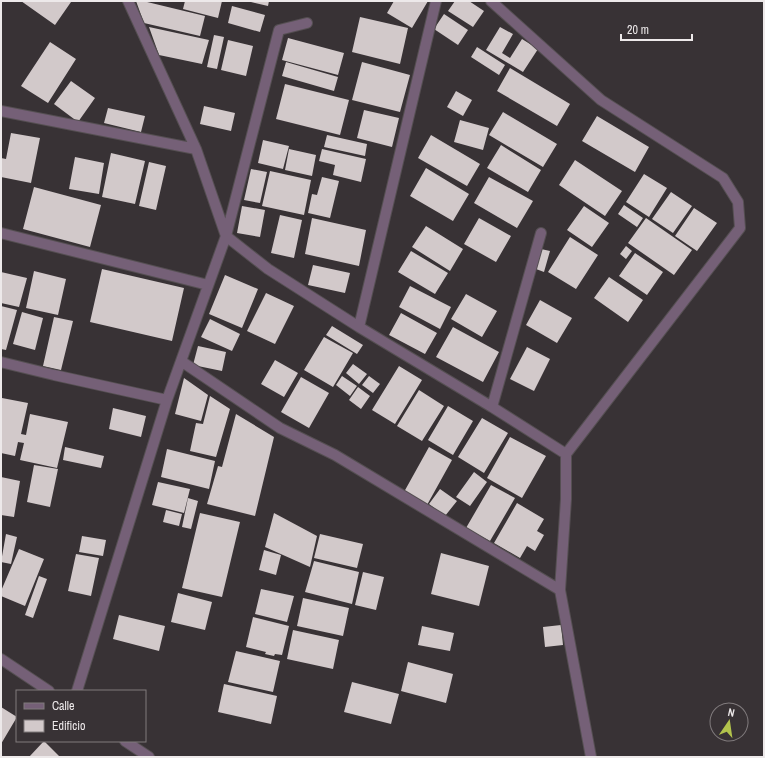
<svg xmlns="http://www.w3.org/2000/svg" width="765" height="758" viewBox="0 0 765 758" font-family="'Archivo Narrow',sans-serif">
  <rect width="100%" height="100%" fill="#383235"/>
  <!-- building -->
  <path fill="#d2c9ca" d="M21 1H69L71 2 55 25Z
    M136 1H143L205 16 200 36 144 23Z
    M185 1H222L218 18 183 9Z
    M247 1H269L268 6Z
    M394 1H428L412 28 387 13Z
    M455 1H469L484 11 473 27 448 11Z
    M232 6 265 15 260 32 228 23Z
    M444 14 468 30 458 45 434 29Z
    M360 17 408 28 400 64 352 52Z
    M149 27 209 40 202 64 159 55Z
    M500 27 513 34 502 53 510 58 522 39 538 49 523 72 486 50Z
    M214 35 224 37 217 69 207 67Z
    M288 38 344 53 338 75 282 60Z
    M228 40 253 46 246 76 221 70Z
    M50 42 76 59 48 103 21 86Z
    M477 47 505 65 499 75 471 57Z
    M286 62 338 77 334 91 282 76Z
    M362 62 410 75 400 112 352 100Z
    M510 68 570 104 557 126 497 91Z
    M71 81 95 98 78 122 54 104Z
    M285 84 349 100 340 135 276 119Z
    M456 91 472 100 463 116 447 107Z
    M204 106 235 113 231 131 200 124Z
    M108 108 145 116 141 132 104 123Z
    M364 110 399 118 392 147 357 138Z
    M503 112 557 144 543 167 489 135Z
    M597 116 649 147 635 172 582 141Z
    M460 120 489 128 483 150 454 142Z
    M11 133 40 138 31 183 1 177V158L6 159Z
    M327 135 367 144 365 156 324 147Z
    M431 135 480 164 467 186 418 158Z
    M263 140 289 146 283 169 258 163Z
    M501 145 541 170 528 192 487 168Z
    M289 149 316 155 312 176 285 170Z
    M322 149 366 159 361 182 333 175 335 165 319 161Z
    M111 153 145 161 135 204 102 197Z
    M75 157 104 163 99 194 69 189Z
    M575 160 622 191 605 216 559 185Z
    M149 162 166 166 156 210 139 206Z
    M426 168 469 194 453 221 410 196Z
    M251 169 267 172 260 203 244 200Z
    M270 171 311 180 304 215 262 206Z
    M644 174 667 188 649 217 626 202Z
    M322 177 339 181 330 218 308 213 312 194 317 195Z
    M489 177 533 201 517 228 474 203Z
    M34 187 101 205 90 247 23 229Z
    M671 192 692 206 673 233 652 219Z
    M624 205 643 218 637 227 618 214Z
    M242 206 265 210 260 237 237 233Z
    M584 206 609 223 592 247 567 230Z
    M694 208 717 223 697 251 675 236Z
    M280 215 302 220 294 258 271 253Z
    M312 218 366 230 359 266 305 254Z
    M479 218 511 236 496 262 464 244Z
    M646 218 692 250 674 275 628 243Z
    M426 226 463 249 450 271 412 247Z
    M570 237 598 255 576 289 548 272Z
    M626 246 632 251 626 259 620 254Z
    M541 249 550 251 544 272 536 269Z
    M411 251 448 273 435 294 398 272Z
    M635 253 663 272 647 295 619 276Z
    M313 265 350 273 345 293 308 285Z
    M102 269 184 288 172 341 90 322Z
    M34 271 66 279 58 315 26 308Z
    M1 272 27 278 19 307 1 303Z
    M225 275 258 289 242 328 209 314Z
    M609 277 643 300 628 322 594 298Z
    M410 286 451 307 440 329 399 307Z
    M266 293 294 306 275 344 247 331Z
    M466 294 497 311 482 337 451 319Z
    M540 300 572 318 557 343 526 325Z
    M1 306 17 310 6 350 1 349Z
    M22 312 43 318 35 350 13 344Z
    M401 313 437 333 425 354 389 335Z
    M54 317 73 321 61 370 43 366Z
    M210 319 240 334 232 351 201 337Z
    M332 326 363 345 357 354 326 335Z
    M453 327 499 352 483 382 436 357Z
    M324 337 353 353 333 387 304 370Z
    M198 346 226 352 222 371 193 365Z
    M527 347 550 359 534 391 510 379Z
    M275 360 298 373 284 397 261 384Z
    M353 364 367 374 359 384 346 373Z
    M399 366 422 380 395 424 372 410Z
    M342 376 357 386 350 396 336 385Z
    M369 376 380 384 373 393 362 385Z
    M301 377 329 393 309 428 281 412Z
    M184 378 208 395 201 421 175 414Z
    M358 387 370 396 361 409 349 400Z
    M419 390 444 406 422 441 397 426Z
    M210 396 230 409 216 457 190 451 196 423 203 424Z
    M2 398 28 403 21 434 26 435 30 414 68 422 57 468 20 460 24 443 18 442 15 456 1 453V403Z
    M448 406 473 421 453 455 428 440Z
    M113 408 146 416 141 437 109 429Z
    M236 414 274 437 255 516 207 504 218 466 222 467Z
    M482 418 508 433 484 473 458 457Z
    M510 437 546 456 522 498 487 478Z
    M65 447 104 456 101 468 63 460Z
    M429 447 452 460 427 505 404 492Z
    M167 449 215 461 209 489 161 477Z
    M34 465 58 469 50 507 27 502Z
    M474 472 487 482 470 506 456 497Z
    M1 477 20 481 14 517 1 515Z
    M158 482 190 489 184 513 152 505Z
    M491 485 515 498 490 541 466 528Z
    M440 489 457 501 445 516 429 504Z
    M188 498 198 501 191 529 182 527Z
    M517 503 544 519 537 531 544 535 535 551 527 546 520 558 494 543Z
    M166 510 182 514 179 526 163 522Z
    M200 513 240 522 222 597 182 588Z
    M274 513 317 536 310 567 265 547Z
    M6 534 17 537 11 564 1 562Z
    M320 534 363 544 357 568 314 558Z
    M82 536 106 540 103 556 79 552Z
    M19 549 44 559 25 606 1 596V591Z
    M264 550 281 555 276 575 259 570Z
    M441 553 489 566 479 606 431 594Z
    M76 554 99 558 91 596 68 591Z
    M314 561 359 572 352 604 305 592Z
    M363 572 384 577 376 610 355 605Z
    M39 576 47 579 33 618 25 615Z
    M261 589 294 596 287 622 255 614Z
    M178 593 212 602 205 630 171 622Z
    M303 598 349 608 343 636 297 626Z
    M119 615 165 626 159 651 113 639Z
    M253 617 289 626 282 655 275 654 274 656 265 654 266 652 246 647Z
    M561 625 563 645 545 647 543 627Z
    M422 626 454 633 450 651 418 645Z
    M293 630 339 640 333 669 287 659Z
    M236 651 280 661 273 692 228 682Z
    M408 662 453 674 446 703 401 691Z
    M352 682 399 694 391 724 344 712Z
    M224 684 277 696 271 724 218 712Z
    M1 707 17 717 1 744Z
    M44 741 60 757H29Z"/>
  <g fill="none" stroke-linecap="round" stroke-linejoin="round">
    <defs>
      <path id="minor" d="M128 1 196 149 226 236 268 269 359 327
        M436 1 359 327 492 407 566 454
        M491 1 601 100 723 178 738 202 740 228 566 454V499L560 590 591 757
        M1 111 196 149
        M1 233 208 285
        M181 361 280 428 335 455 560 590
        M1 362 54 375 167 400
        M492 407 541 233
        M1 659 49 691
        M77 691 167 400 226 236 279 30 307 23
        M125 741 149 757"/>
    </defs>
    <!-- minor casing -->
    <use href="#minor" stroke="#554f52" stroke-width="12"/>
    <!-- minor -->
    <use href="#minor" stroke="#756077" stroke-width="10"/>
  </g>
  <!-- border -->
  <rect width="765" height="758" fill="none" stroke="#ede9ea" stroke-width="4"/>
  <!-- legend -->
  <rect x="16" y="690" width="130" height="52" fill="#383235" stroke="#807b7d"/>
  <rect x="24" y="703" width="20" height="6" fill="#756077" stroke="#807b7d"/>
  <text x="52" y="710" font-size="12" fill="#ede9ea">Calle</text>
  <rect x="24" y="720" width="20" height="12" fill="#d2c9ca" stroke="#807b7d"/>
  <text x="52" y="730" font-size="12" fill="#ede9ea">Edificio</text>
  <!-- north arrow -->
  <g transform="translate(729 722) rotate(13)"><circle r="19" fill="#383235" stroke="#807b7d"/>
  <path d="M0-3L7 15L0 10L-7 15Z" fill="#b2c34c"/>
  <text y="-6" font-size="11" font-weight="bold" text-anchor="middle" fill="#ede9ea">N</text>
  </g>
  <!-- scale -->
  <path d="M621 34v6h71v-6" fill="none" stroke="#ede9ea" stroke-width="2"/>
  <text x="627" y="34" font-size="12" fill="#ede9ea" stroke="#383235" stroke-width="3" paint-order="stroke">20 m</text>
</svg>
